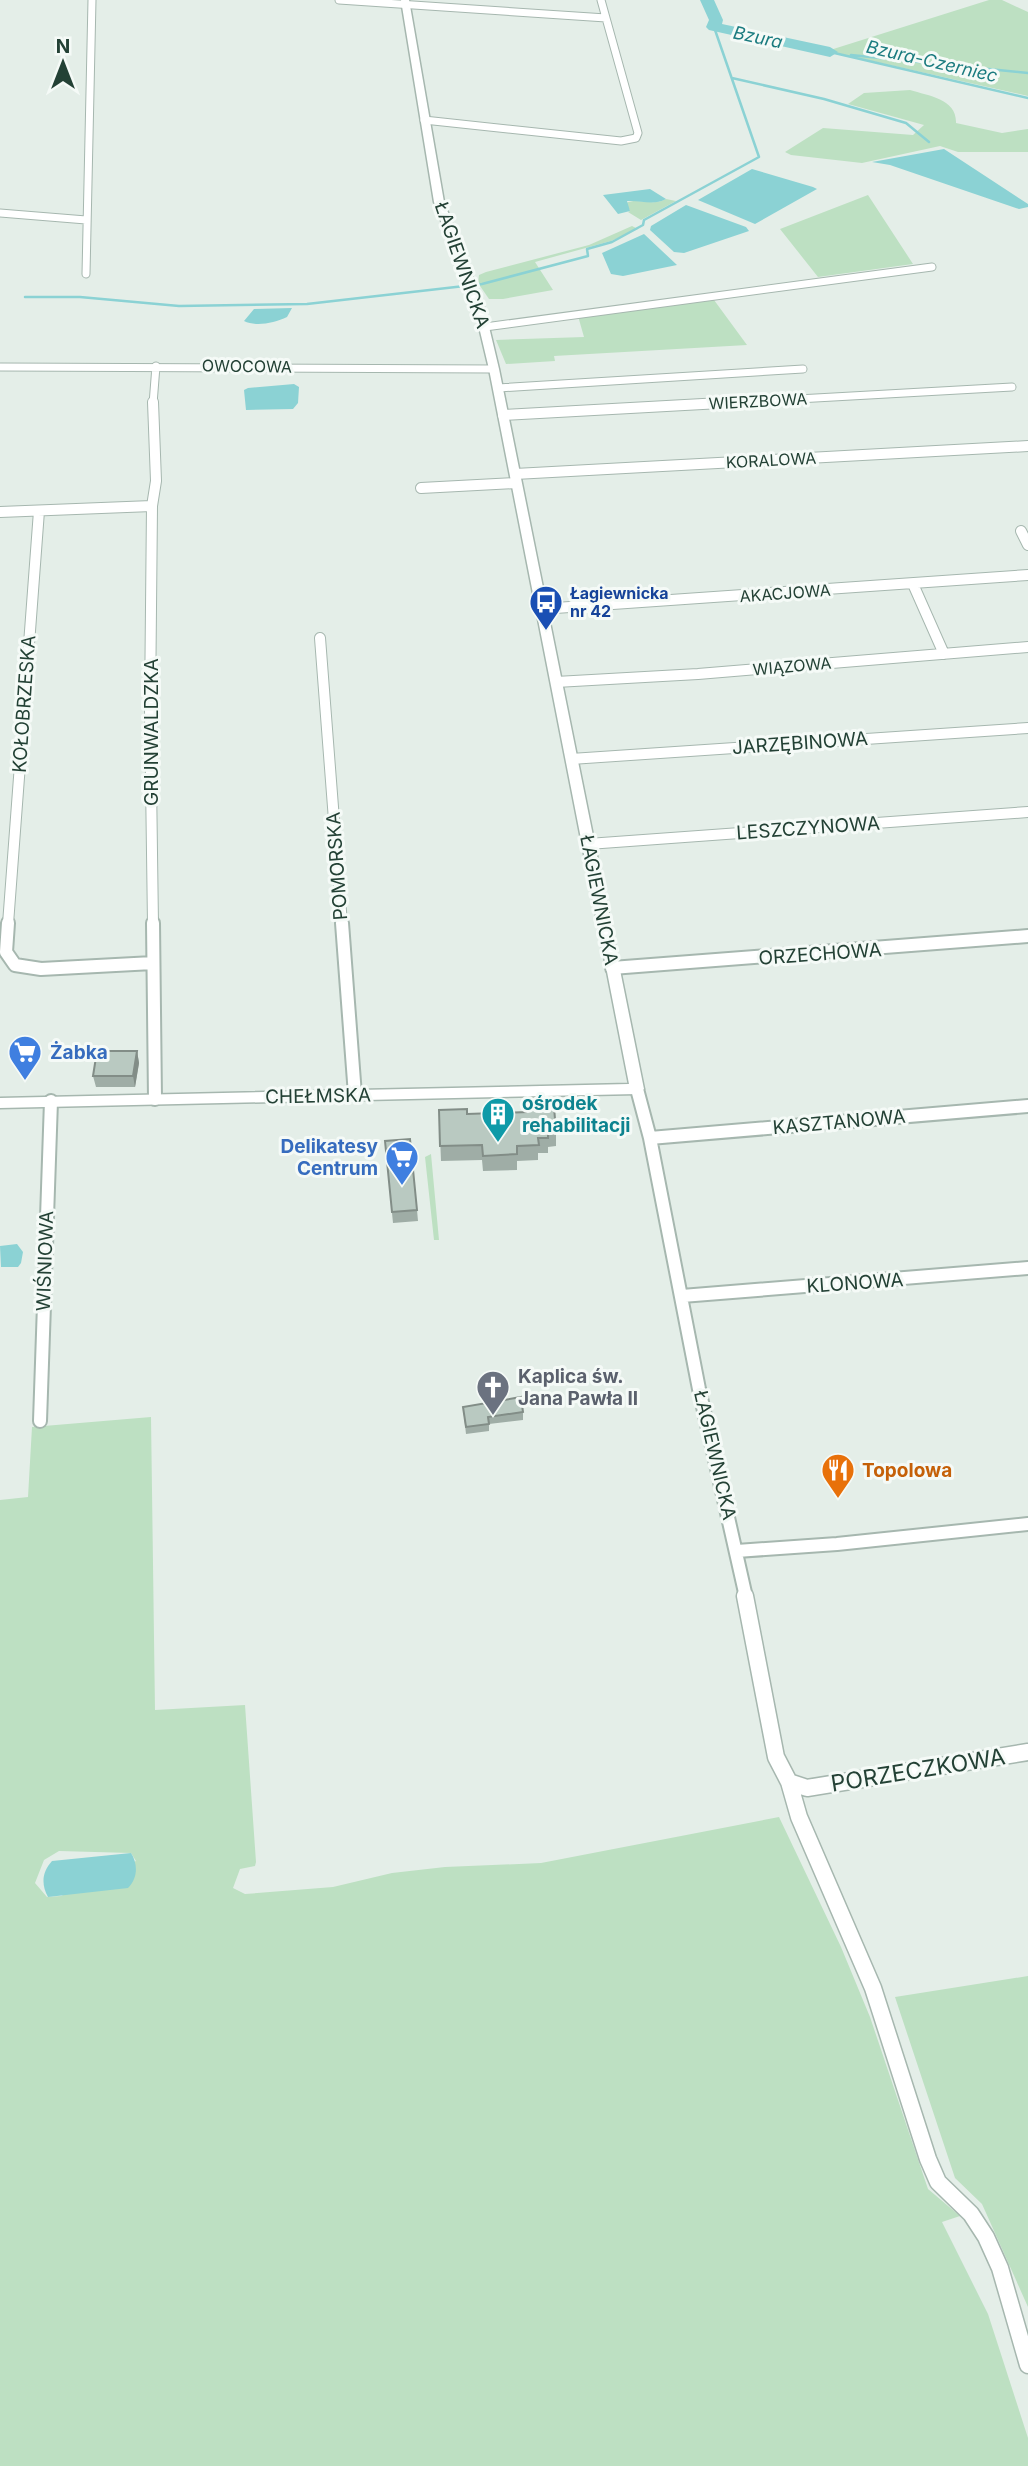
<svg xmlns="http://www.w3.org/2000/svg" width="1028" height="2466" viewBox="0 0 1028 2466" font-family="Inter,sans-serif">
  <rect width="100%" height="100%" fill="#e4eee8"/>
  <!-- green -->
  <path fill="#bde0c2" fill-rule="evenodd" d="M989 0H1002L1028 12V96L827 51Z
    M910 90C929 96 957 99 956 123L1002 133 1028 129V152H958L940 146 862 163 791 155 785 152 823 128 913 135 924 125 848 104 864 93Z
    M868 195 913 264 818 277 780 229Z
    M666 199 676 201 641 220 628 212 630 211 626 203C639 197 652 207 666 199Z
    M632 226 638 229 611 241 535 262 553 290 503 299H489L478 283 479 275 486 272 589 245Z
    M714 300 747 345 554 356 555 361 506 364 496 340 584 337 578 316Z
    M431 1154 439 1240H434L425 1157Z
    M151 1417 155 1710 245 1705 256 1862 255 1866 240 1869 233 1888 245 1894 333 1887 392 1873 445 1867 541 1863 779 1817 841 1947 870 2017 928 2189 960 2216 942 2222 988 2314 1028 2438V2466H0V1500L28 1497 32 1427ZM59 1851 131 1853 136 1861 61 1896 47 1897 35 1883 44 1860Z
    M1028 1976V2307L982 2204 955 2178 895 1997Z"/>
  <!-- water -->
  <path fill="#8bd2d4" d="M944 149 1028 204V207L1019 209 890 165 872 162Z
    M752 169 813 187 817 189 755 224 698 200Z
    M650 189 666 199C653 206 641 200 627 201L630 211 618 214 603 195Z
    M686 205 746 227 749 231 684 253 674 252 650 230 651 226Z
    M644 234 677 265 623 276 611 274 602 253Z
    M292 308 287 317C274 323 256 327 244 321L254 309Z
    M294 384 299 387 298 403 293 409 246 410 244 390 248 388Z
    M17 1244 23 1252 21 1263 18 1267H1L0 1246Z
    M131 1853C138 1864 138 1878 128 1888L48 1897C41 1884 42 1872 52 1861Z"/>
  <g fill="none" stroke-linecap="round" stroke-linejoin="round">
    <!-- stream -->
    <path stroke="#8bd2d4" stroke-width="2.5" d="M830 52 1028 98
      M851 55 1028 73
      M732 78 824 99 906 123 929 142
      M25 297H80L179 306 307 304 482 284 588 256 587 249 612 242 643 225 644 220 759 157 714 27"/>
    <!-- river -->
    <path fill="#8bd2d4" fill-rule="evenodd" d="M700 0H714L723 20 722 24 830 47 838 52 830 57 709 30 706 27 709 20Z"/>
    <defs>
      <path id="minor-far3" d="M339 0 606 18
        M424 120 621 141 636 138 638 133 601 0
        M0 213 86 220
        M86 274 92 0
        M485 327 932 267
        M0 367 494 369
        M498 388 803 369
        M153 404 156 366
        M707 404 1012 387"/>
      <path id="minor-far2" d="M503 415 739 402
        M515 474 1028 446
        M421 488 516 483
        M0 512 152 506
        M1021 531 1028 545
        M913 584 944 654
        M541 609 1028 575
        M320 638 342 924
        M556 682 698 674 1028 647
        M571 759 1028 728
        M588 844 1028 812
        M8 924 39 511
        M153 924 150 709 152 506 156 481 153 402"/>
      <path id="minor-far1" d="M8 923 6 952 15 965 41 969 153 963
        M153 923 155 1099
        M342 923 355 1095
        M612 968 1028 936
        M637 1089 650 1138 699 1389 746 1597
        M650 1138 1028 1106
        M682 1296 1028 1268
        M40 1421 51 1101
        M737 1551 837 1544 1028 1524"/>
      <path id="minor" d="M745 1596 776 1757 789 1782 807 1788 1028 1752
        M789 1782 799 1817 873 1988 928 2159 938 2182 971 2214 986 2237 1000 2268 1028 2365"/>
      <path id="tertiary" d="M401 0H409L444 202 485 310 499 369 644 1089 637 1094 0 1108V1098L629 1084 489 369 475 310 434 202Z"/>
    </defs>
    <!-- minor-far3 casing -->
    <use href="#minor-far3" stroke="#a6b7af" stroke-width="9"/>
    <!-- minor-far2 casing -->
    <use href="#minor-far2" stroke="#a6b7af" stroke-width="12"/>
    <!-- minor-far1 casing -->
    <use href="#minor-far1" stroke="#a6b7af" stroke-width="16"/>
    <!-- minor casing -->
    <use href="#minor" stroke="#a6b7af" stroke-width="19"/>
    <!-- tertiary casing -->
    <use href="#tertiary" stroke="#a6b7af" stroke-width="3"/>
    <!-- minor-far3 -->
    <use href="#minor-far3" stroke="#fff" stroke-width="7"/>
    <!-- minor-far2 -->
    <use href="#minor-far2" stroke="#fff" stroke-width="10"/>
    <!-- minor-far1 -->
    <use href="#minor-far1" stroke="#fff" stroke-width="12"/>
    <!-- minor -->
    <use href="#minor" stroke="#fff" stroke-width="16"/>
    <!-- tertiary -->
    <use href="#tertiary" fill="#fff" fill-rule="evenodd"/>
  </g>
  <!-- wall -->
  <path fill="#9fada6" d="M137 1051 139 1063 135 1087H96L93 1076Z
    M439 1110 467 1114 556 1131V1146L548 1147V1153H538V1160L517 1161V1170L483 1171 482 1160 441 1161Z
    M386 1152 417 1210 418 1221 393 1223Z
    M463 1407 523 1412V1420L489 1424V1431L466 1434Z"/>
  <!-- shaded-wall -->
  <path fill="#828d87" d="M137 1051 139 1063 135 1087 133 1076Z"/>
  <!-- building -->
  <path fill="#b9c9c1" stroke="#828d87" stroke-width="2" d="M97 1051H137L133 1076H93Z
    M527 1107H554L556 1131H548V1138H538L539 1145 517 1146V1154L483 1156 482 1145 440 1146 439 1110 467 1109V1114L527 1112Z
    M410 1139 417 1210 392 1212 385 1141Z
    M521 1397 523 1412 488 1417 489 1424 466 1427 463 1407Z"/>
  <!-- icons -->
  <defs>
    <symbol id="bus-pin" viewBox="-11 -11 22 30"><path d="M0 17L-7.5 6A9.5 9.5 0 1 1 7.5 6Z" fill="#1a4fb4" stroke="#f5faf7"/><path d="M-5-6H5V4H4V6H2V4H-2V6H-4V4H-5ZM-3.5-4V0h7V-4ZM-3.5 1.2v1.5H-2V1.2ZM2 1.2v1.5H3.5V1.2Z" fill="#fff"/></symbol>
    <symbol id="supermarket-pin" viewBox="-11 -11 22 30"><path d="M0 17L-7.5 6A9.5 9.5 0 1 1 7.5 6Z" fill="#3f7fe0" stroke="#f5faf7"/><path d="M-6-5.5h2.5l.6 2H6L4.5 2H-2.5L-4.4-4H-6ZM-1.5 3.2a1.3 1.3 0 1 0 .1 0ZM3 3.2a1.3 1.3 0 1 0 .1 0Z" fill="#fff"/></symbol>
    <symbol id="building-pin" viewBox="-11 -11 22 30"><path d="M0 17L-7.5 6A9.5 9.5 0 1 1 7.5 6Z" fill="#0f9aa8" stroke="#f5faf7"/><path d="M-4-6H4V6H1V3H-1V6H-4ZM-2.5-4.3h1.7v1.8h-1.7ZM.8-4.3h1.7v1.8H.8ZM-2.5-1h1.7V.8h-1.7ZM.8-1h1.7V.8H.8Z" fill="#fff"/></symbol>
    <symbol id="church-pin" viewBox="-11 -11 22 30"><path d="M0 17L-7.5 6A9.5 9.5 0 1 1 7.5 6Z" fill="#6b7280" stroke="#f5faf7"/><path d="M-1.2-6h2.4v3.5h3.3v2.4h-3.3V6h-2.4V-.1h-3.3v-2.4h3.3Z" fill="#fff"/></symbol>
    <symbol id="restaurant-pin" viewBox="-11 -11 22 30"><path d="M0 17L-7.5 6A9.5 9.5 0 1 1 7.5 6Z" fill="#e8710a" stroke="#f5faf7"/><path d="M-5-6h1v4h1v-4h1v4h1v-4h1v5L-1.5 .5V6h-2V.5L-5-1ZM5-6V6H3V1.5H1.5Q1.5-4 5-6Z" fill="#fff"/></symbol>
  </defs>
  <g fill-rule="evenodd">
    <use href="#bus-pin" x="527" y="583" width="38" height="52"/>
    <use href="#supermarket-pin" x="6" y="1033" width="38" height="52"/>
    <use href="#building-pin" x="479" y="1095" width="38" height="52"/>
    <use href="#supermarket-pin" x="383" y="1138" width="38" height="52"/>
    <use href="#church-pin" x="474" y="1368" width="38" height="52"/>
    <use href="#restaurant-pin" x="819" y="1451" width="38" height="52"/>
  </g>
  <g text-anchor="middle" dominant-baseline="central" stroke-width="6" stroke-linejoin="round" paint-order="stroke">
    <!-- far-street labels -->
    <g font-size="16" fill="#234135" stroke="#f5faf7">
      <text transform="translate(247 366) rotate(1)">OWOCOWA</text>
      <text transform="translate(758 401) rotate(-3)">WIERZBOWA</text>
      <text transform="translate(771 460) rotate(-3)">KORALOWA</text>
      <text transform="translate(785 593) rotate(-4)">AKACJOWA</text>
      <text transform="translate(792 666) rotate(-5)">WIĄZOWA</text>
    </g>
    <!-- far-transit labels -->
    <g font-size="16" font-weight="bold" fill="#164399" stroke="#f5faf7" text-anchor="start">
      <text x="570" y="593">Łagiewnicka<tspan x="570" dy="18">nr 42</tspan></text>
    </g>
    <!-- far-water labels -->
    <g font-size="18" font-style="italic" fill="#1a7b7f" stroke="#f5faf7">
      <text transform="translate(758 37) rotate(12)">Bzura</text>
      <text transform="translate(932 61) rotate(13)">Bzura-Czerniec</text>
    </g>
    <!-- street labels -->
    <g font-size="19" fill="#234135" stroke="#f5faf7">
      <text transform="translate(462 265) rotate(71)">ŁAGIEWNICKA</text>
      <text transform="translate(24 704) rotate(-86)">KOŁOBRZESKA</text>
      <text transform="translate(151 732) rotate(-90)">GRUNWALDZKA</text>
      <text transform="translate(800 743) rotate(-4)">JARZĘBINOWA</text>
      <text transform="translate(808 828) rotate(-4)">LESZCZYNOWA</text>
      <text transform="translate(337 866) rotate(-94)">POMORSKA</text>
      <text transform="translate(599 900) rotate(79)">ŁAGIEWNICKA</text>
      <text transform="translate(820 954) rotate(-4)">ORZECHOWA</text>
      <text transform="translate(318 1096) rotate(-1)">CHEŁMSKA</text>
      <text transform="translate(839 1122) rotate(-5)">KASZTANOWA</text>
      <text transform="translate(45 1261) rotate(-88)">WIŚNIOWA</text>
      <text transform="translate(855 1283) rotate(-4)">KLONOWA</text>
      <text transform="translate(715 1455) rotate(77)">ŁAGIEWNICKA</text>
    </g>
    <!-- shop labels -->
    <g font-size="19" font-weight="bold" fill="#366cbe" stroke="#f5faf7" text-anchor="start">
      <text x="50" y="1052">Żabka</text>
      <text x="378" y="1146" text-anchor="end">Delikatesy<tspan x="378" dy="22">Centrum</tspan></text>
    </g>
    <!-- culture labels -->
    <g font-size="19" font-weight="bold" fill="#0d838f" stroke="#f5faf7" text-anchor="start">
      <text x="522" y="1103">ośrodek<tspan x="522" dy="22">rehabilitacji</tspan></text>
    </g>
    <!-- worship labels -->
    <g font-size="19" font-weight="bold" fill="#5b616d" stroke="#f5faf7" text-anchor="start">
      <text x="518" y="1376">Kaplica św.<tspan x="518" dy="22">Jana Pawła II</tspan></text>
    </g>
    <!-- food labels -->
    <g font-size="19" font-weight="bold" fill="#c56008" stroke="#f5faf7" text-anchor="start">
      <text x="862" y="1470">Topolowa</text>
    </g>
    <!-- near-street labels -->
    <g font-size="23" fill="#234135" stroke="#f5faf7">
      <text transform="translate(918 1770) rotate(-9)">PORZECZKOWA</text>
    </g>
  </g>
  <!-- north arrow -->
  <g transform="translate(63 63)" stroke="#f5faf7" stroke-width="5" paint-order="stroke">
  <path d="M0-5L12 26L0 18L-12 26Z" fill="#234135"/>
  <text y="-10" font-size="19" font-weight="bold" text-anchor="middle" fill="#234135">N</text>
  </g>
</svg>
